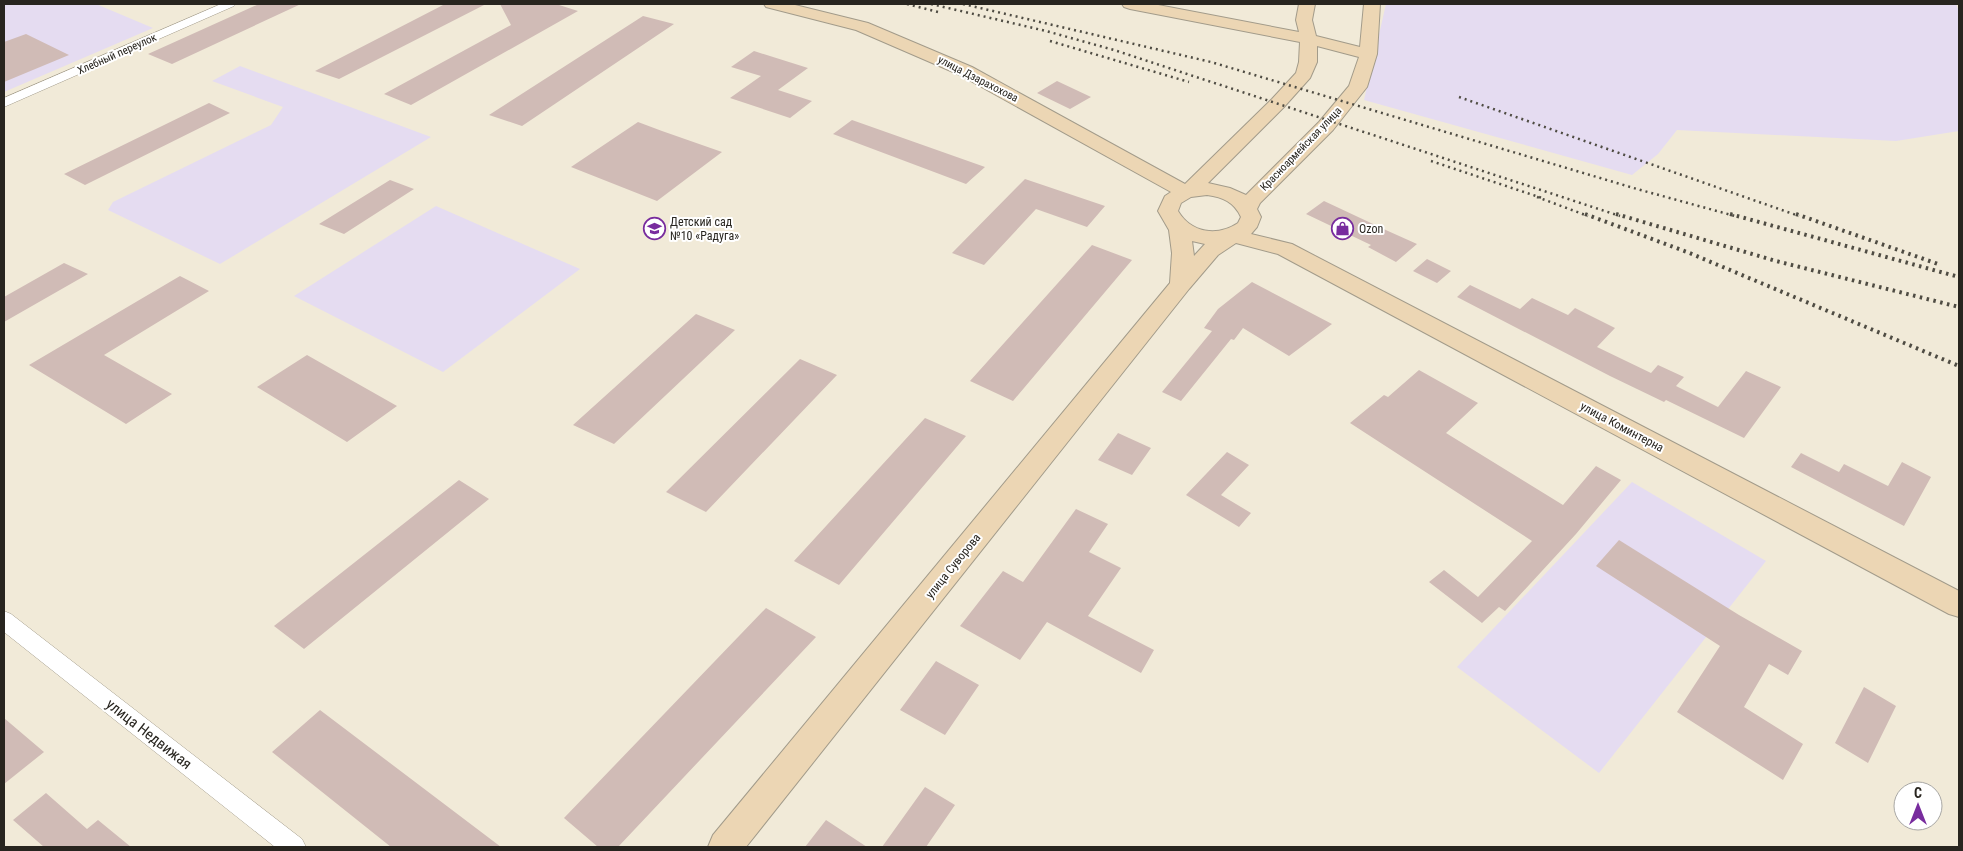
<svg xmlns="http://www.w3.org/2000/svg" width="1963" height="851" viewBox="0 0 1963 851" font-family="'Roboto Condensed',sans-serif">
  <rect width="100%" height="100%" fill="#f1ead8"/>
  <!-- industrial -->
  <path fill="#e5dcf1" d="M6 4H96L153 28 4 92V5Z
    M1386 4H1956L1959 11V131L1896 141 1677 130 1658 154 1632 175 1364 100Z
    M240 66 431 137 220 264 108 210 113 202 271 125 283 107 212 81Z
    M436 206 580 269 443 372 294 296Z
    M1632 482 1766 561 1599 773 1457 667Z"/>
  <!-- building -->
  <path fill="#d0bbb6" d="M259 4H301L172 64 148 54Z
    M445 4H486L339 79 315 71Z
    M500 4H556L578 11 411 105 384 94 511 25Z
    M643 16 674 24 522 126 489 115Z
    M26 34 69 55 4 82V42Z
    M754 51 808 68 778 90 812 101 790 118 730 98 761 76 731 67Z
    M1057 81 1091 97 1070 109 1037 93Z
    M209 103 230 113 85 185 64 174Z
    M852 120 985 167 966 184 833 134Z
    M638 122 662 131 722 152 657 201 571 167Z
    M1025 179 1105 206 1087 227 1036 209 984 265 952 253Z
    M390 180 414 189 344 234 319 224Z
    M1324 201 1388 231 1417 244 1396 262 1368 247 1371 245 1306 214Z
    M1092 245 1132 260 1013 401 970 381Z
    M1427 259 1451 271 1437 283 1413 271Z
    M64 263 88 274 4 322V297Z
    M180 276 209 291 104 355 172 394 126 424 29 365Z
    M1252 282 1332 324 1289 356 1243 328 1234 340 1231 339 1181 401 1162 392 1212 331 1204 328 1218 309Z
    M1470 285 1520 309 1532 298 1568 315 1575 308 1615 328 1597 347 1651 373 1658 365 1684 377 1676 386 1718 407 1746 371 1781 387 1744 438 1666 400 1664 402 1610 376 1457 297Z
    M696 314 735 330 614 444 573 425Z
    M307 355 397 406 347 442 257 387Z
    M800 359 837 375 706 512 666 492Z
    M1419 370 1478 403 1446 433 1563 505 1596 466 1621 480 1576 534 1505 611 1499 607 1482 623 1429 582 1444 570 1478 597 1532 541 1350 423 1384 395 1388 397Z
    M925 418 966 436 839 585 794 561Z
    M1118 433 1151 448 1132 475 1098 460Z
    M1227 452 1249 465 1221 495 1251 513 1239 527 1186 495Z
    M1801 453 1839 472 1844 464 1888 486 1902 462 1931 477 1904 526 1791 467Z
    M459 480 489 499 304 649 274 626Z
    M1076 509 1108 524 1089 552 1121 568 1088 616 1154 650 1141 673 1047 622 1020 660 960 626 1003 571 1023 582Z
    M1619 540 1739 615 1802 651 1788 675 1769 664 1744 707 1803 744 1783 780 1677 712 1720 646 1596 566Z
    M766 608 816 637 618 847H598L564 818Z
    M936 661 979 685 945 735 900 710Z
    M1864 687 1896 706 1868 763 1835 743Z
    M320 710 501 847H391L272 752Z
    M4 718 44 752 4 784Z
    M925 787 955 805 926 847H882Z
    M46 793 87 829 98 820 131 847H44L13 820Z
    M826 820 867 847H805Z"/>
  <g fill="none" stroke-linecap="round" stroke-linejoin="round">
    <defs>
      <path id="street" d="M221 4H236L234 6 4 107V98Z
        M4 611 11 614 302 839 306 847H275L4 632Z"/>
      <path id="secondary" d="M764 4H791L868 23 972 67 1185 184 1272 99 1296 73 1299 62 1300 42 1130 9 1124 7 1122 4H1153L1299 32 1296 20 1299 4H1315L1312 20 1316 36 1360 47 1364 4H1380L1377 54 1367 87 1333 130 1260 203 1257 209 1261 217 1257 227 1251 234 1292 244 1959 591V617L1949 614 1278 254 1236 243 1218 255 1189 289 746 847H708L713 835 1170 283 1172 253 1169 230 1158 211 1165 196 1171 192 960 75 856 30 766 7ZM1317 46 1359 57 1349 86 1319 122 1246 195 1230 188 1208 183 1284 107 1310 78 1317 62ZM1207 195C1223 197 1234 202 1241 217L1238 223C1217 237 1191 233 1178 211L1181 203 1191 197ZM1192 241 1205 244 1194 256Z"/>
    </defs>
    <!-- street casing -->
    <use href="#street" stroke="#a29b8a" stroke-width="1"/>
    <!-- secondary casing -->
    <use href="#secondary" stroke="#a29b8a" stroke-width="2"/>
    <!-- street -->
    <use href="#street" fill="#fff" fill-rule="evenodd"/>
    <!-- secondary -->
    <use href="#secondary" fill="#ecd6b4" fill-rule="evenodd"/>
    <!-- rail-far1 -->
    <path stroke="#4f4c43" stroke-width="2.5" stroke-dasharray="2 4" stroke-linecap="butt" d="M907 4 938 12
      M931 4 1046 31 1114 50 1620 216
      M963 4 1211 62 1637 189 1735 216
      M1050 41 1189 82
      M1459 97 1799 216
      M1431 161 1542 198
      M1537 197 1588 216"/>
    <!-- rail -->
    <path stroke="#4f4c43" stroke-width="4" stroke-dasharray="2.5 4.5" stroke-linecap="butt" d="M1585 214 1687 252 1959 366
      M1616 214 1776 261 1959 307
      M1730 214 1959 277
      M1796 214 1938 264"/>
  </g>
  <!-- icons -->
  <defs>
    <symbol id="school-ring" viewBox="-11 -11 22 22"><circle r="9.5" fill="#fff" stroke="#782c9e" stroke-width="1.5"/><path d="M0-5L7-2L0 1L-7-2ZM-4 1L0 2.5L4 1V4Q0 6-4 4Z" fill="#782c9e"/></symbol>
    <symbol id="shop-ring" viewBox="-11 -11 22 22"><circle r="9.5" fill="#fff" stroke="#782c9e" stroke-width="1.5"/><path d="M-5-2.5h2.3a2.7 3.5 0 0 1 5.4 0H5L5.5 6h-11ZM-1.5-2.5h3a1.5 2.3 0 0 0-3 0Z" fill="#782c9e"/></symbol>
  </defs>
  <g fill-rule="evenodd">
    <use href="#school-ring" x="642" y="216" width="25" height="25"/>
    <use href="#shop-ring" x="1330" y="216" width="25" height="25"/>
  </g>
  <g text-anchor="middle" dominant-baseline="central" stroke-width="4" stroke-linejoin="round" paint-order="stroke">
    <!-- far-street labels -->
    <g font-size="11" fill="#28251f" stroke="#fff">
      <text transform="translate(117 54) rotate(-24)">Хлебный переулок</text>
      <text transform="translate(978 79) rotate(27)">улица Дзарахохова</text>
      <text transform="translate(1301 149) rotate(-46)">Красноармейская улица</text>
    </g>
    <!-- poi labels -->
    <g font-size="12" fill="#28251f" stroke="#fff" text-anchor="start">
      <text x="670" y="222">Детский сад<tspan x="670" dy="14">№10 «Радуга»</tspan></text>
      <text x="1359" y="229">Ozon</text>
    </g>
    <!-- street labels -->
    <g font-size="12" fill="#28251f" stroke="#fff">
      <text transform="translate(1622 427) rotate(28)">улица Коминтерна</text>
      <text transform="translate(953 566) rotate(-51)">улица Суворова</text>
    </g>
    <!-- near-street labels -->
    <g font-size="15" fill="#28251f" stroke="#fff">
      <text transform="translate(149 734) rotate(38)">улица Недвижая</text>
    </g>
  </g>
  <!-- border -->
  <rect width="1963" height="851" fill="none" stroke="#28251f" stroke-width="10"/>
  <!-- north arrow -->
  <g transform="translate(1918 806)"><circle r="24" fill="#ffffff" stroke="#a9a8a5"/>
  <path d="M0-4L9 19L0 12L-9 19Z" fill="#782c9e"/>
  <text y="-8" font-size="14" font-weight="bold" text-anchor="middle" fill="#28251f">С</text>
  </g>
</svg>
